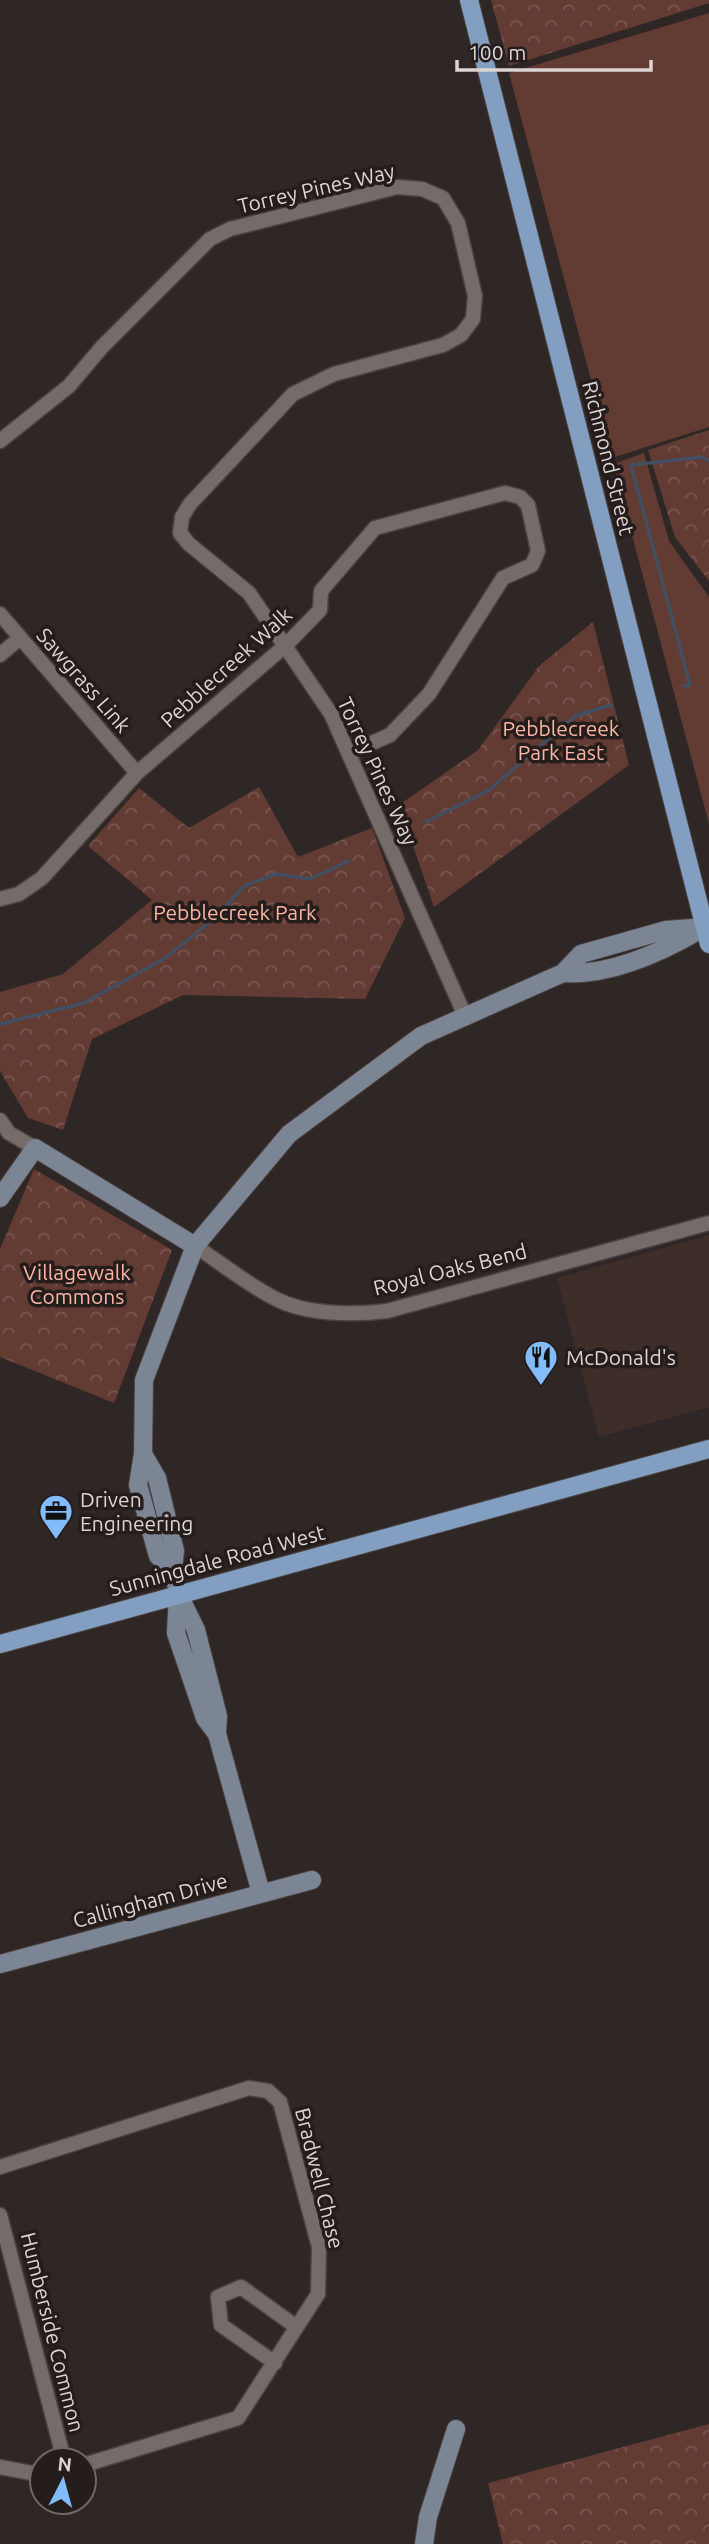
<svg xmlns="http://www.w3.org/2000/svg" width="709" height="2544" viewBox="0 0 709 2544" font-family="Ubuntu,sans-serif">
  <defs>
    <pattern id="forest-crowns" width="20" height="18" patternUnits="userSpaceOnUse" patternTransform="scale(1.75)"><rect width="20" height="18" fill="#623b33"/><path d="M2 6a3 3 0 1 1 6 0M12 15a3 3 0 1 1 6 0" fill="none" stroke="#785650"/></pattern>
  </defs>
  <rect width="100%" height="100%" fill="#2f2725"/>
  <!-- built -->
  <path fill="#3d2e2a" d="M709 1235V1407L599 1437 557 1278Z"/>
  <!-- green -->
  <path fill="#623b33" d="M709 13V427L612 458 509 73Z
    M644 453 669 541 709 597V824L613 464Z"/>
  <!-- forest -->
  <path fill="url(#forest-crowns)" d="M491 0H709V3L509 66Z
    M709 430V581L675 537 648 450Z
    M593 622 629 765 434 907 399 805 478 750 539 666Z
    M259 787 298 857 372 828 405 918 365 999 183 995 92 1039 63 1130 28 1118 0 1071V992L63 974 152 900 88 846 139 788 189 828Z
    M34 1169 172 1250 114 1403 0 1357V1249Z
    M709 2424V2544H503L488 2483Z"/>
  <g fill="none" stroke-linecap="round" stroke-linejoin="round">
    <!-- stream -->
    <path stroke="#424f62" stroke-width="3.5" d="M684 686 690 685 631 465 702 457 709 461
      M426 822 489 790 575 716 611 705
      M0 1024 84 1003 164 959 216 917 244 886 276 874 310 879 349 861"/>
    <defs>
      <path id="street" d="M0 441 69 386 102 347 210 239 230 229 397 187 422 189 443 198 458 223 475 296 473 319 461 335 443 345 334 374 293 394 190 504 182 517 180 533 189 544 249 593 331 714 466 1018
        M0 614 137 773
        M0 655 20 638
        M0 899 19 894 42 878 137 773 286 645 320 610 321 591 375 528 505 493 520 497 528 505 538 551 532 565 503 578 429 694 390 735 349 753
        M0 1120 9 1133 35 1148
        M195 1246C221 1263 248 1285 276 1299 307 1315 353 1315 387 1311L709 1223
        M0 2167 249 2088 268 2091 280 2102 319 2247 318 2294 238 2418 84 2465
        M0 2215 64 2460
        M275 2363 221 2325 218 2297 241 2287 295 2326
        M0 2467 42 2475"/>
      <path id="secondary" d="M563 973C608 976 660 953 698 931
        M0 1198 35 1148 195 1246
        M143 1454 157 1478 175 1551 173 1569 178 1593 196 1630 218 1716 217 1734 261 1893
        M173 1569 158 1556 138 1485 143 1454 144 1380 195 1246 289 1134 421 1036 563 973 581 954 666 930 705 927
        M178 1593 176 1633 205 1718 217 1734
        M0 1964 312 1880
        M424 2544 428 2517 456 2429"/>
      <path id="primary" d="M469 0 709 944
        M0 1644 709 1449"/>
    </defs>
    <!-- street casing -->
    <use href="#street" stroke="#4a4241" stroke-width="17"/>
    <!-- secondary casing -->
    <use href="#secondary" stroke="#4a4241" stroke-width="20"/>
    <!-- primary casing -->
    <use href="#primary" stroke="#4a4241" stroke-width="20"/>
    <!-- street -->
    <use href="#street" stroke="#756b68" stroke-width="14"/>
    <!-- secondary -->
    <use href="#secondary" stroke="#7c8594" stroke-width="18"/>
    <!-- primary -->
    <use href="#primary" stroke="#829fc1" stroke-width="18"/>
  </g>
  <!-- icons -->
  <defs>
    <symbol id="restaurant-pin" viewBox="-11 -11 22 30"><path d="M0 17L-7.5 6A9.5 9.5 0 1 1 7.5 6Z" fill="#82bcfa" stroke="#251d1b"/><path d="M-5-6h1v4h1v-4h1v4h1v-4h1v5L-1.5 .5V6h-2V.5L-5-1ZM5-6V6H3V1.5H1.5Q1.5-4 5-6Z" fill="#111"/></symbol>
    <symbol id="office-pin" viewBox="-11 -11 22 30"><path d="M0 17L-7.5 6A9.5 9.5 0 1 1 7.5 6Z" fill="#82bcfa" stroke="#251d1b"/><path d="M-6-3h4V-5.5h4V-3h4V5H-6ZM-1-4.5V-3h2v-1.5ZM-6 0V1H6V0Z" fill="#111"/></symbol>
  </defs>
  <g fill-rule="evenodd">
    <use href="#restaurant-pin" x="522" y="1338" width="38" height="52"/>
    <use href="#office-pin" x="37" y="1492" width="38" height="52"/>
  </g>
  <g text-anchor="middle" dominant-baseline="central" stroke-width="7" stroke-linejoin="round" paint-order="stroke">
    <!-- street labels -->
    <g font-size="21" fill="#dbd5d4" stroke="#251d1b">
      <text transform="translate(316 188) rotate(-13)">Torrey Pines Way</text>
      <text transform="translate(609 458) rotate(76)">Richmond Street</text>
      <text transform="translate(226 667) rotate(-42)">Pebblecreek Walk</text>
      <text transform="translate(84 680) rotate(49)">Sawgrass Link</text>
      <text transform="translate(378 771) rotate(65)">Torrey Pines Way</text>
      <text transform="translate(450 1269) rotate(-14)">Royal Oaks Bend</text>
      <text transform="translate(217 1560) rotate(-15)">Sunningdale Road West</text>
      <text transform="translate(150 1900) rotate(-15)">Callingham Drive</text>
      <text transform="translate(320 2178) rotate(76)">Bradwell Chase</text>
      <text transform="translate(53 2332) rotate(76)">Humberside Common</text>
    </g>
    <!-- park labels -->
    <g font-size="21" fill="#fbb5a5" stroke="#251d1b">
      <text x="561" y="728">Pebblecreek<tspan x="561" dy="24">Park East</tspan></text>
      <text x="235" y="912">Pebblecreek Park</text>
      <text x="77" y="1272">Villagewalk<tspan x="77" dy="24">Commons</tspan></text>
    </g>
    <!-- poi labels -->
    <g font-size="21" fill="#dbd5d4" stroke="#251d1b" text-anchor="start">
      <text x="566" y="1357">McDonald's</text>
      <text x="80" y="1499">Driven<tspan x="80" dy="24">Engineering</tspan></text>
    </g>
  </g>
  <!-- north arrow -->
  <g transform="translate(63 2481) rotate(6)"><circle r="33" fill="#251d1b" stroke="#6e6765" stroke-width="2"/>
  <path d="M0-5L12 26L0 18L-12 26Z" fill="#82bcfa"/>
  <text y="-10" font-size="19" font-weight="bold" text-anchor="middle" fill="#dbd5d4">N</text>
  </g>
  <!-- scale -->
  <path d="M457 60v10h194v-10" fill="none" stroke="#dbd5d4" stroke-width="3.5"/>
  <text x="468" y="60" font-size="21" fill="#dbd5d4" stroke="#251d1b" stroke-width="5" paint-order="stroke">100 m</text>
</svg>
